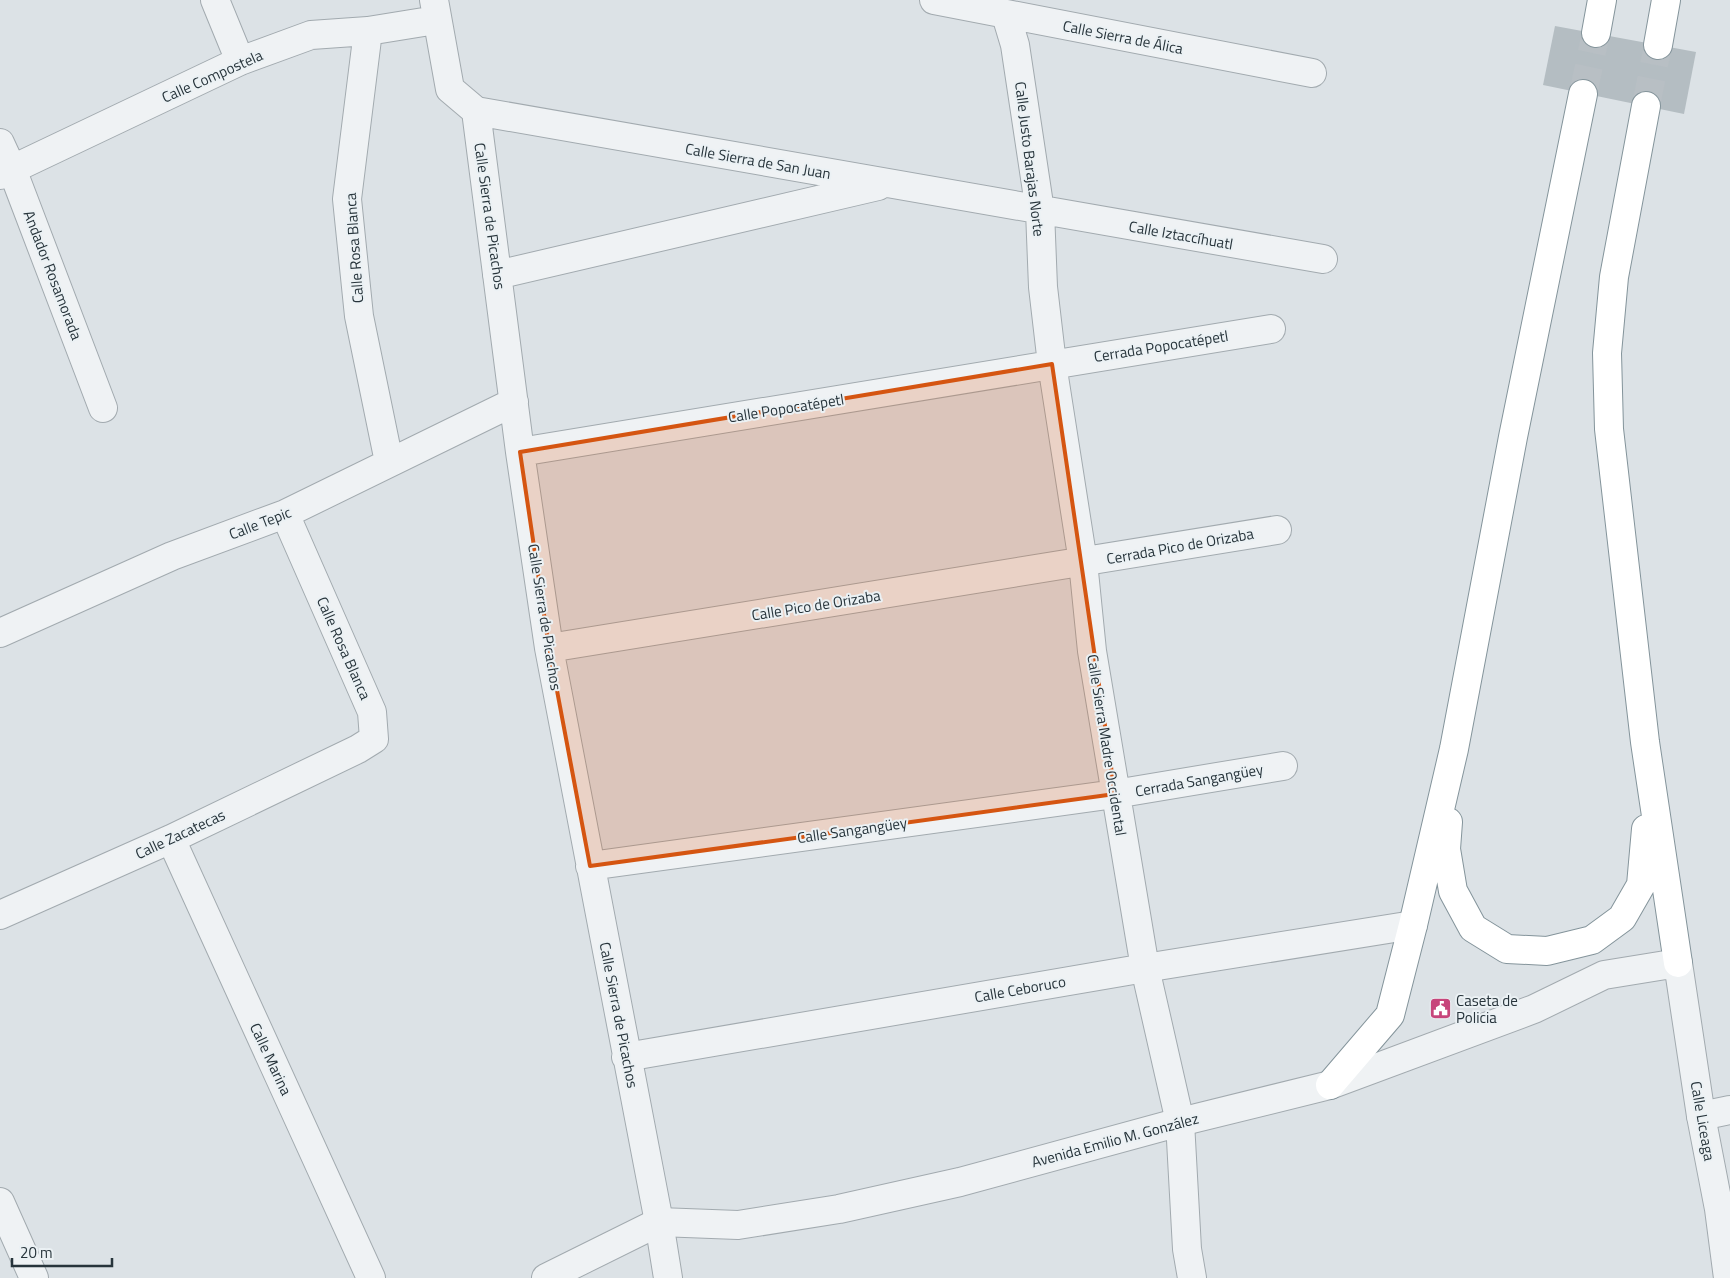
<svg xmlns="http://www.w3.org/2000/svg" width="1730" height="1278" viewBox="0 0 1730 1278" font-family="'Titillium Web',sans-serif">
  <rect width="100%" height="100%" fill="#dce2e6"/>
  <!-- building -->
  <path fill="#b4bdc2" d="M1555 26 1696 52 1684 114 1543 85Z"/>
  <g fill="none" stroke-linecap="round" stroke-linejoin="round">
    <!-- motorway-tunnel -->
    <path stroke="#b8bfc4" stroke-width="28" stroke-dasharray="28 14" stroke-linecap="butt" d="M1583 94 1596 33
      M1646 106 1658 45"/>
    <defs>
      <path id="minor" d="M215 0 240 61
        M434 0 450 89 476 111 520 452 549 648 659 1222 668 1278
        M934 0 1312 73
        M1006 15 1015 45 1040 211 1043 287 1052 364 1083 562 1092 651 1145 968 1180 1122 1187 1249 1192 1278
        M368 31 347 199 359 316 389 462
        M476 111 1323 259
        M0 143 12 169 103 408
        M0 175 240 61 311 35 368 31 436 20
        M497 275 878 186
        M520 452 1271 329
        M0 633 172 556 285 514 514 402
        M549 648 1277 530
        M171 839 371 1278
        M590 866 1115 794 1283 766
        M0 915 171 839 358 749 374 739 372 712 285 514
        M626 1057 1145 968 1413 925
        M1701 1116 1730 1110
        M0 1202 34 1278"/>
      <path id="tertiary" d="M546 1278 659 1222 738 1225 839 1209 960 1182 1180 1122 1330 1085 1534 1009 1604 975 1678 963 1701 1116 1719 1209 1728 1278"/>
      <path id="motorway" d="M1596 33 1602 0
        M1658 45 1666 0
        M1646 106 1614 277 1607 353 1609 429 1645 742 1678 963
        M1448 822 1446 849 1453 891 1473 928 1507 949 1547 951 1592 940 1622 918 1641 885 1646 829
        M1330 1085 1390 1015 1413 925 1454 749 1513 437 1583 94"/>
    </defs>
    <!-- minor casing -->
    <use href="#minor" stroke="#a2aaaf" stroke-width="30"/>
    <!-- tertiary casing -->
    <use href="#tertiary" stroke="#a2aaaf" stroke-width="30"/>
    <!-- motorway casing -->
    <use href="#motorway" stroke="#84949b" stroke-width="30"/>
    <!-- minor -->
    <use href="#minor" stroke="#eff2f4" stroke-width="28"/>
    <!-- tertiary -->
    <use href="#tertiary" stroke="#eff2f4" stroke-width="28"/>
    <!-- motorway -->
    <use href="#motorway" stroke="#fff" stroke-width="28"/>
  </g>
  <!-- marked area -->
  <path fill="#d55511" fill-opacity="0.2" stroke="#d55511" stroke-width="4" stroke-linejoin="round" d="M1052 364 1115 794 590 866 549 648 520 452Z"/>
  <!-- icons -->
  <defs>
    <symbol id="civic-square" viewBox="-11 -11 22 22"><rect x="-9" y="-9" width="18" height="18" rx="4" fill="#c7457b" stroke="#ebf1f4"/><path d="M-.6-6.5H3V-4.5H.6V-3L4-1V1h2V6H-6V1h2V-1L-.6-3ZM-1.2 2.5V6h2.4V2.5Z" fill="#fff"/></symbol>
  </defs>
  <g fill-rule="evenodd">
    <use href="#civic-square" x="1428" y="996" width="25" height="25"/>
  </g>
  <g text-anchor="middle" dominant-baseline="central" stroke-width="4" stroke-linejoin="round" paint-order="stroke">
    <!-- street labels -->
    <g font-size="15" fill="#27343b" stroke="#ebf1f4">
      <text transform="translate(1123 37) rotate(11)">Calle Sierra de Álica</text>
      <text transform="translate(212 76) rotate(-24)">Calle Compostela</text>
      <text transform="translate(1030 159) rotate(83)">Calle Justo Barajas Norte</text>
      <text transform="translate(758 161) rotate(10)">Calle Sierra de San Juan</text>
      <text transform="translate(490 216) rotate(82)">Calle Sierra de Picachos</text>
      <text transform="translate(1181 235) rotate(10)">Calle Iztaccíhuatl</text>
      <text transform="translate(354 248) rotate(-94)">Calle Rosa Blanca</text>
      <text transform="translate(53 275) rotate(69)">Andador Rosamorada</text>
      <text transform="translate(1161 346) rotate(-9)">Cerrada Popocatépetl</text>
      <text transform="translate(786 408) rotate(-9)">Calle Popocatépetl</text>
      <text transform="translate(260 523) rotate(-21)">Calle Tepic</text>
      <text transform="translate(1180 546) rotate(-10)">Cerrada Pico de Orizaba</text>
      <text transform="translate(816 605) rotate(-9)">Calle Pico de Orizaba</text>
      <text transform="translate(545 617) rotate(81)">Calle Sierra de Picachos</text>
      <text transform="translate(344 648) rotate(66)">Calle Rosa Blanca</text>
      <text transform="translate(1107 745) rotate(81)">Calle Sierra Madre Occidental</text>
      <text transform="translate(1199 780) rotate(-10)">Cerrada Sangangüey</text>
      <text transform="translate(852 830) rotate(-8)">Calle Sangangüey</text>
      <text transform="translate(180 834) rotate(-25)">Calle Zacatecas</text>
      <text transform="translate(1020 989) rotate(-10)">Calle Ceboruco</text>
      <text transform="translate(619 1015) rotate(79)">Calle Sierra de Picachos</text>
      <text transform="translate(271 1059) rotate(65)">Calle Marina</text>
      <text transform="translate(1703 1121) rotate(80)">Calle Liceaga</text>
      <text transform="translate(1115 1140) rotate(-15)">Avenida Emilio M. González</text>
    </g>
    <!-- poi labels -->
    <g font-size="15" fill="#27343b" stroke="#ebf1f4" text-anchor="start">
      <text x="1456" y="1000">Caseta de<tspan x="1456" dy="17">Policia</tspan></text>
    </g>
  </g>
  <!-- scale -->
  <path d="M12 1258v8h100v-8" fill="none" stroke="#27343b" stroke-width="2.5"/>
  <text x="20" y="1258" font-size="15" fill="#27343b" stroke="#ebf1f4" stroke-width="4" paint-order="stroke">20 m</text>
</svg>
